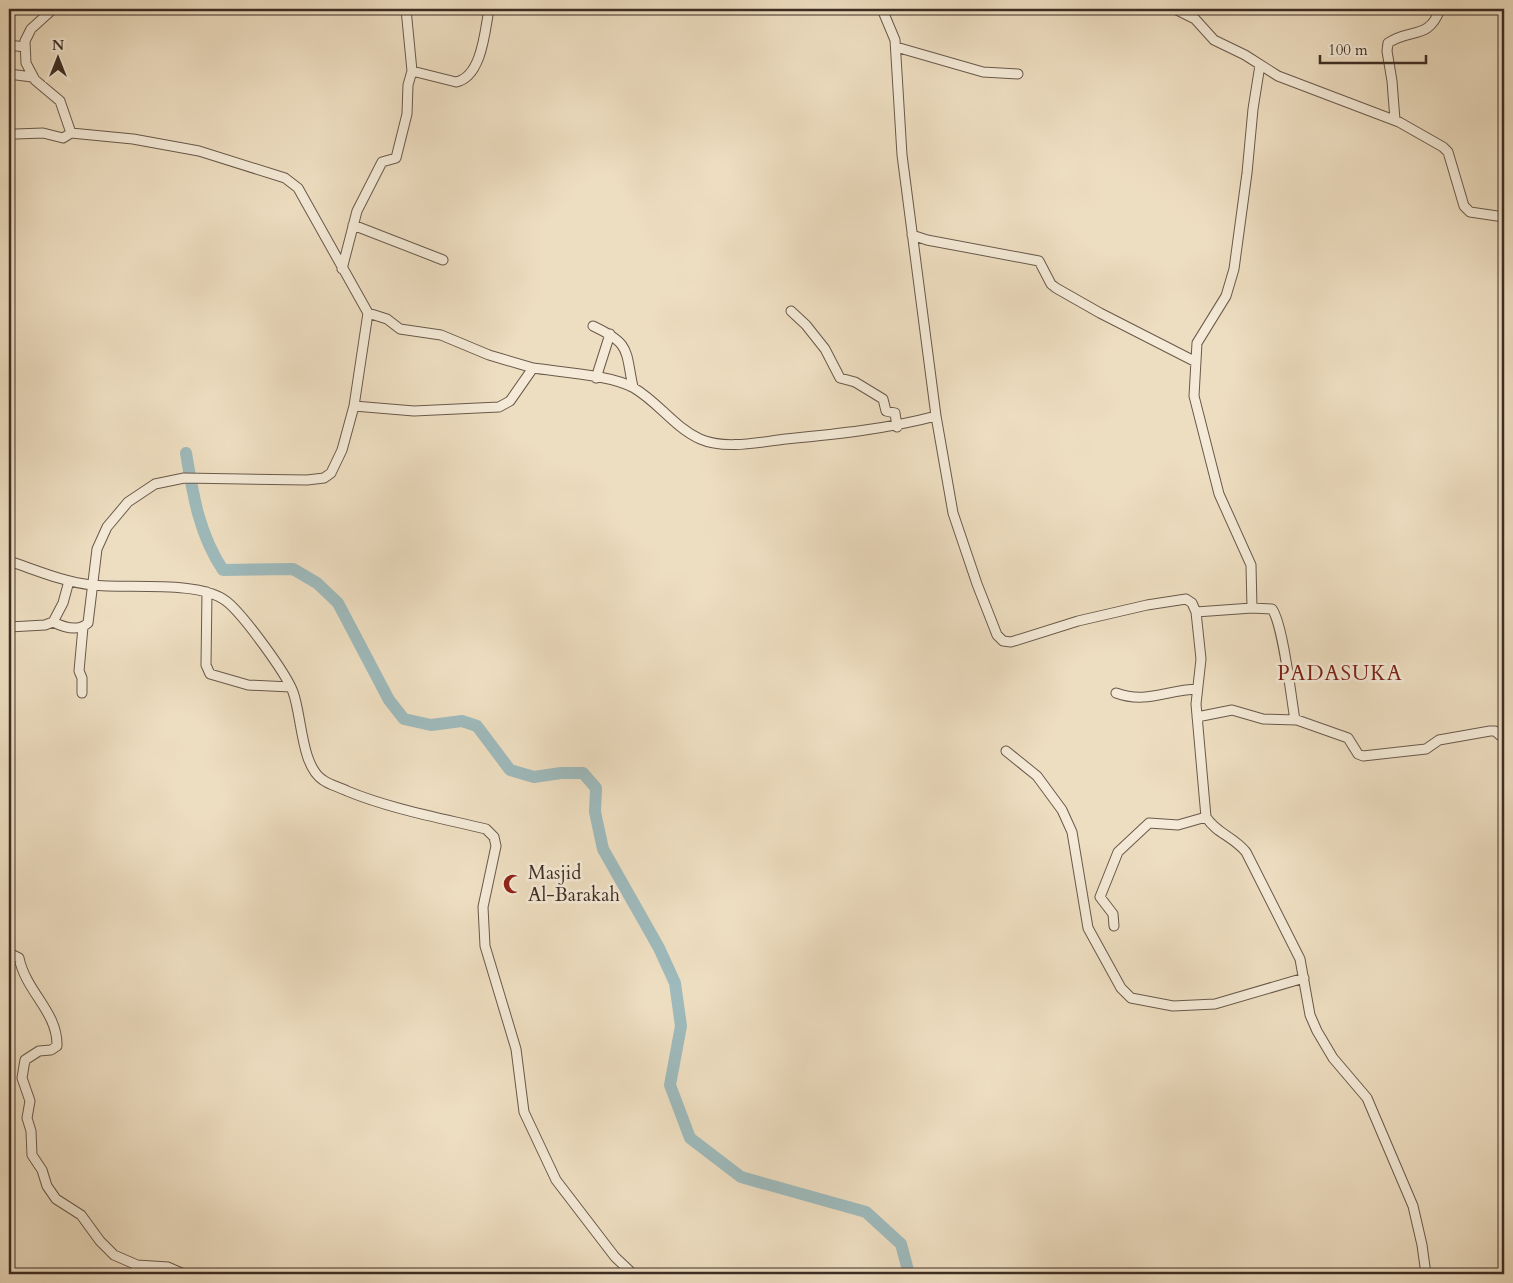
<svg xmlns="http://www.w3.org/2000/svg" width="1513" height="1283" viewBox="0 0 1513 1283" font-family="Cardo,serif">
  <rect width="100%" height="100%" fill="#eedec1"/>
  <filter id="stains"><feTurbulence type="fractalNoise" baseFrequency=".004" numOctaves="4"/><feColorMatrix values="0 0 0 0 .2 0 0 0 0 .09 0 0 0 0 .02 0 0 0 .5 -.17"/></filter>
  <radialGradient id="worn" r=".72"><stop offset=".6" stop-color="#630" stop-opacity="0"/><stop offset="1" stop-color="#630" stop-opacity=".3"/></radialGradient>
  <g fill="none" stroke-linecap="round" stroke-linejoin="round">
    <!-- river -->
    <path stroke="#9ebabc" stroke-width="12" d="M186 453C193 495 199 534 223 570L293 569 317 583 338 603 389 700 404 719 431 725 462 721 477 726 510 770 534 777 561 773H583L596 788 595 812 603 849 659 948 675 983 681 1026 670 1085 690 1138 741 1177 866 1212 901 1244 909 1274"/>
    <defs>
      <path id="minor" d="M53 9 31 29 25 41 26 63 35 80 60 101 71 133 133 139 199 151 285 178 298 188 368 313 354 406 342 450 331 473 324 478 307 480 184 478 155 484 128 502 107 527 97 549 88 623C78 632 63 627 53 622
        M882 9 895 40 902 155 936 416 953 513 977 584 997 635 1003 641 1011 642 1078 621 1147 605 1186 599 1192 603 1196 612 1201 659 1196 704 1206 817C1217 834 1233 836 1246 852L1300 959 1310 1015 1317 1031 1333 1058 1367 1098 1413 1206 1422 1245 1426 1274
        M1175 9 1195 19 1214 40 1245 55 1278 76 1399 122 1443 147 1448 152 1464 206 1470 212 1504 217
        M9 45 25 47
        M896 47 983 72 1018 74
        M412 71 456 82C482 77 485 30 489 9
        M9 74 32 77
        M1395 120 1392 81 1387 51 1388 43C1411 28 1429 40 1440 9
        M16 134 43 133 63 138 71 133
        M353 225 443 260
        M912 235 927 240 1039 261 1051 284 1056 288 1100 313 1196 362
        M342 269 357 211 382 162 396 158 407 114 408 85 412 71 406 9
        M791 311 806 325 825 349 840 378 855 382 883 399 886 411 895 413 897 427
        M368 313 387 319 400 329 441 335 489 355 533 368
        M593 326C631 344 625 349 633 387
        M596 378 610 334
        M354 406 414 411 499 407 510 401 533 368C560 372 612 375 634 388 658 402 674 427 700 439 725 450 760 442 786 439 837 434 887 429 936 416
        M9 561C36 570 63 582 92 585 127 589 199 580 226 601 242 613 286 673 293 692 302 716 301 766 323 780 330 785 339 787 347 791 391 809 440 818 486 829L494 837 496 846 483 907 485 946 516 1049 524 1112 556 1180 615 1257 633 1274
        M207 592 206 665 210 674 248 685 291 687
        M1252 608 1251 565 1219 494 1194 396 1197 343 1226 296 1234 269 1247 173 1253 109 1260 65
        M1196 612 1252 608 1272 609C1283 624 1291 697 1295 720
        M9 627 45 625 53 622 63 603 69 581
        M82 693V678L79 671 83 627
        M1116 693C1147 704 1166 690 1197 689
        M1197 717 1232 710 1263 719 1297 720 1348 738 1358 754 1363 756 1426 749 1439 740 1490 731H1495L1502 737 1504 732
        M1006 751 1037 776 1062 810 1072 832 1088 928 1121 988 1131 998 1173 1006 1215 1004 1304 978
        M1114 926 1113 914 1100 897 1118 852 1149 823 1178 825 1206 817
        M9 953 19 958C26 992 58 1012 57 1046L51 1050 39 1051 25 1060 22 1078 30 1101 27 1118 31 1131 32 1155 42 1170 47 1186 56 1199 81 1215 100 1241 114 1255 137 1265 168 1267 184 1274"/>
    </defs>
    <!-- minor casing -->
    <use href="#minor" stroke="#69594b" stroke-width="11"/>
    <!-- minor -->
    <use href="#minor" stroke="#f4ead7" stroke-width="9"/>
  </g>
  <!-- icons -->
  <defs>
    <symbol id="mosque-bare" viewBox="-9 -9 18 18"><path d="M3.5-4.9A6 6 0 1 0 3.5 4.9A5 5 0 1 1 3.5-4.9Z" fill="#8f2418" stroke="#f4ead7" stroke-width="2.5" paint-order="stroke"/></symbol>
  </defs>
  <g fill-rule="evenodd">
    <use href="#mosque-bare" x="499" y="870" width="28" height="28"/>
  </g>
  <g text-anchor="middle" dominant-baseline="central" stroke-width="5" stroke-linejoin="round" paint-order="stroke">
    <!-- poi labels -->
    <g font-size="19" fill="#3d2d24" stroke="#f4ead7" text-anchor="start">
      <text x="528" y="873">Masjid<tspan x="528" dy="22">Al-Barakah</tspan></text>
    </g>
    <!-- quarter labels -->
    <g font-size="21" letter-spacing="1" fill="#7a1f14" stroke="#f4ead7">
      <text x="1340" y="673">PADASUKA</text>
    </g>
  </g>
  <!-- margin -->
  <rect width="1513" height="1283" fill="none" stroke="#eedec1" stroke-width="30"/>
  <rect x="10" y="10" width="1493" height="1263" fill="none" stroke="#3d2d24" stroke-width="2.5"/>
  <rect x="15" y="15" width="1483" height="1253" fill="none" stroke="#3d2d24"/>
  <!-- north arrow -->
  <g transform="translate(58 58)" stroke="#f4ead7" stroke-width="4" paint-order="stroke">
  <path d="M0-4L9 19L0 12L-9 19Z" fill="#3d2d24"/>
  <text y="-8" font-size="14" font-weight="bold" text-anchor="middle" fill="#3d2d24">N</text>
  </g>
  <!-- scale -->
  <path d="M1320 55v8h106v-8" fill="none" stroke="#3d2d24" stroke-width="2.5"/>
  <text x="1328" y="55" font-size="15" fill="#3d2d24" stroke="#f4ead7" stroke-width="4" paint-order="stroke">100 m</text>
  <rect width="100%" height="100%" filter="url(#stains)"/>
  <rect width="100%" height="100%" fill="url(#worn)"/>
</svg>
